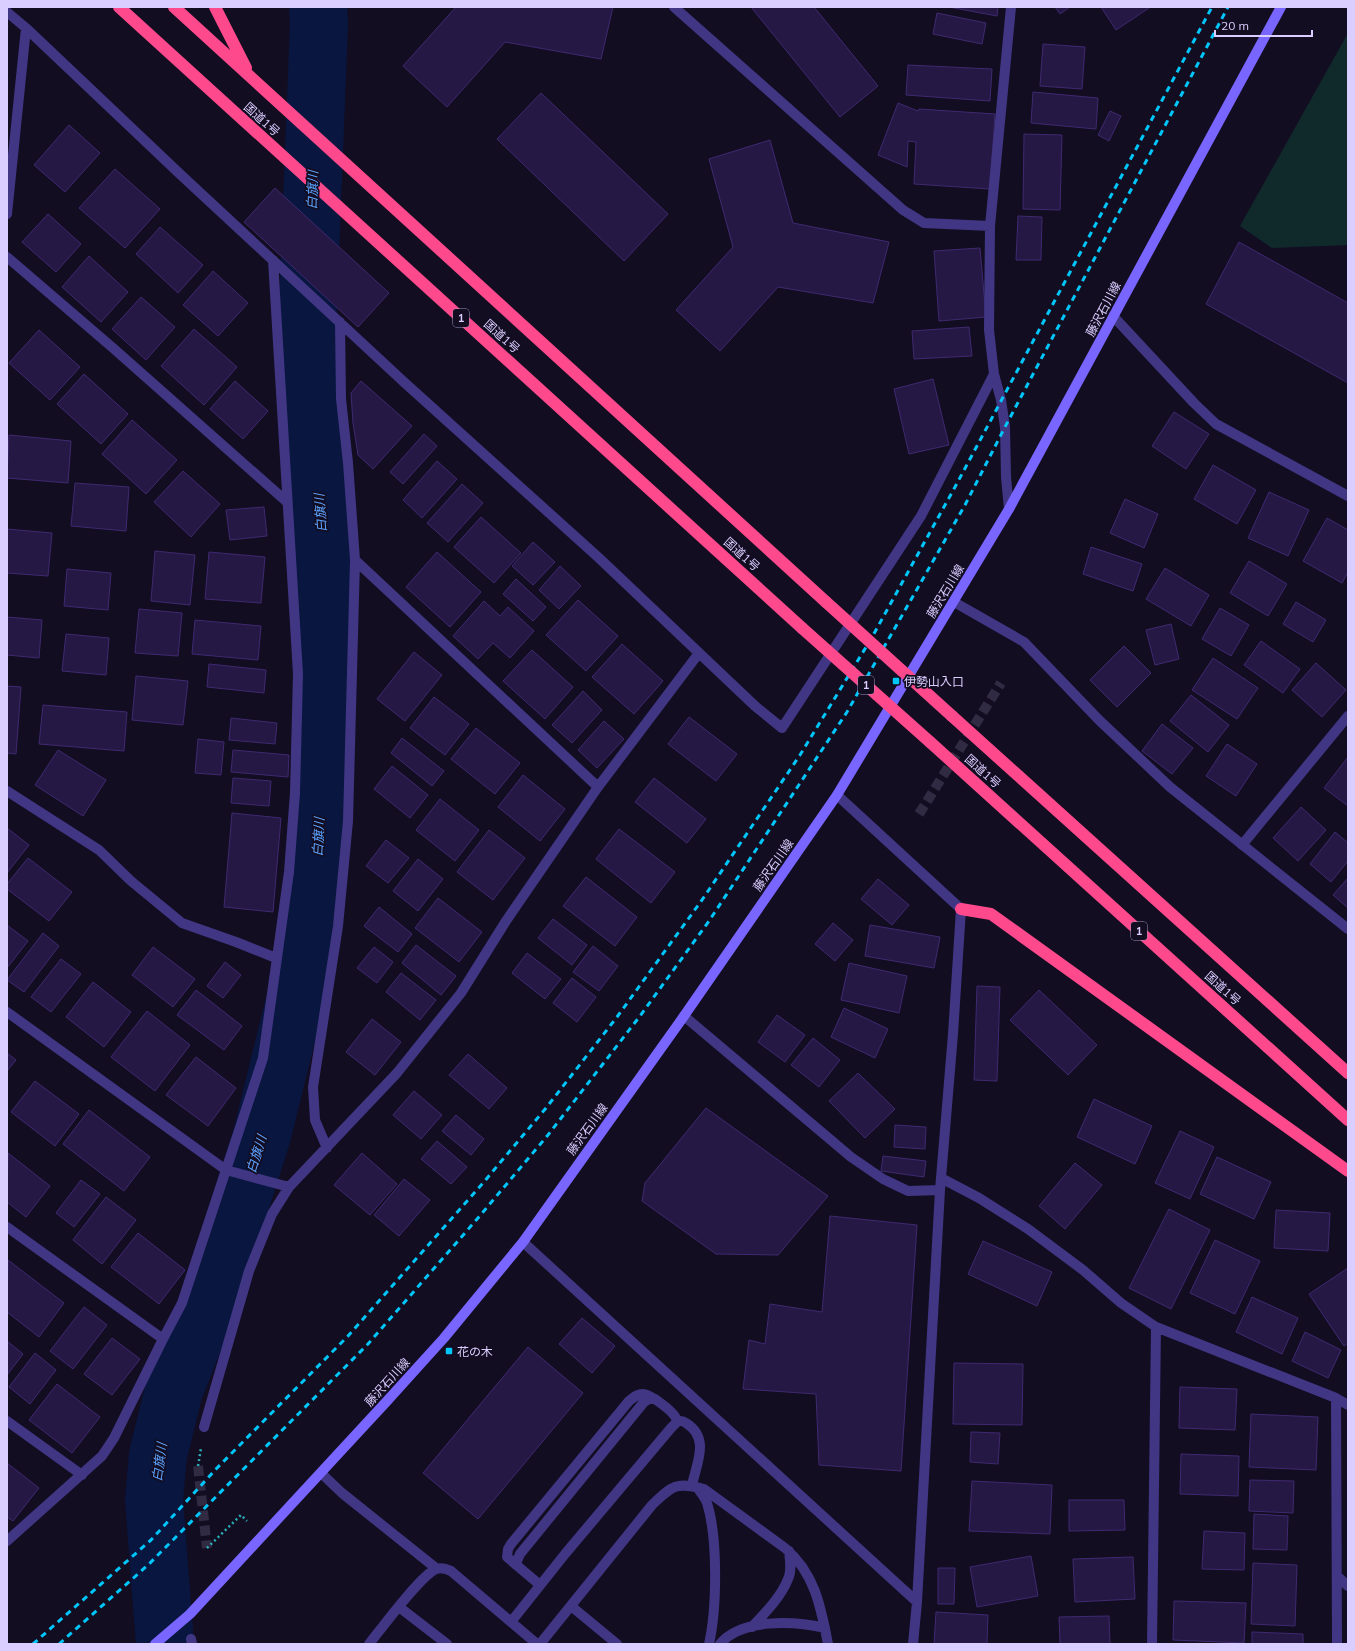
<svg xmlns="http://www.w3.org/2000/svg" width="1355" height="1651" viewBox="0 0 1355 1651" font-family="Mulish,'Noto Sans JP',sans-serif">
  <rect width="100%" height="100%" fill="#130d22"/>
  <!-- green -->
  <path fill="#102a2c" d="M1348 33V245L1272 248 1240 226Z"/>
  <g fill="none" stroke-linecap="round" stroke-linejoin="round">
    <!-- river -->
    <path stroke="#081640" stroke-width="58" d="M165 1644 154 1500 158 1455 174 1390 208 1305 262 1135 296 997 315 897 322 747 323 547 307 332 319 23 318 7"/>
  </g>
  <!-- building -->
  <path fill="#261844" stroke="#3f2970" d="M456 7H613L601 59 505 42 447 107 403 66Z
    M751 7H814L878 86 840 117Z
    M949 7H998L997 16Z
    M1055 7H1070L1060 14Z
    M1101 7H1148L1149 8 1116 30Z
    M937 13 986 23 982 44 933 34Z
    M1043 44 1085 47 1082 89 1040 86Z
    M908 65 992 69 990 101 906 95Z
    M1033 92 1098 98 1096 129 1031 123Z
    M541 93 668 214 624 261 497 139Z
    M898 103 918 111 919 109 995 114 990 189 914 184 916 142 908 141 907 167 878 155Z
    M1110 111 1121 116 1109 141 1098 135Z
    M69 125 100 153 65 192 34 165Z
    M1024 134 1062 135 1060 210 1023 209Z
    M770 140 793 223 889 242 873 303 778 287 720 351 676 310 733 247 709 159Z
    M115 169 160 209 125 248 79 208Z
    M275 188 389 293 358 327 244 222Z
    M48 214 81 244 56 272 22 242Z
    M1018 216 1042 217 1041 260H1016Z
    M160 227 203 265 178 293 136 254Z
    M1239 242 1348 303V383L1206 304Z
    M980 248 986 317 939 321 934 251Z
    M89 256 128 292 101 322 62 287Z
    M213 271 248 303 218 336 183 305Z
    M141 297 175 327 146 360 112 329Z
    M969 327 972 356 914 359 912 331Z
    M194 329 237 367 204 405 161 366Z
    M39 330 80 367 50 400 9 363Z
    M84 374 128 414 101 444 57 404Z
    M933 379 949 445 909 454 894 389Z
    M235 381 268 411 243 439 210 409Z
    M361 381 412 426 373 469 358 455 353 423 351 393Z
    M1174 412 1209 434 1186 469 1152 446Z
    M132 420 177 460 146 494 102 454Z
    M424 434 437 446 403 484 390 472Z
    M9 435 71 441 68 483 7 478Z
    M437 461 457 479 422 518 403 500Z
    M1213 465 1256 490 1237 524 1194 499Z
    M183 471 220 504 191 537 154 502Z
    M75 483 129 487 126 531 71 526Z
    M462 484 483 503 448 542 427 523Z
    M1269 492 1309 510 1288 556 1248 538Z
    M1125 499 1158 514 1144 548 1110 533Z
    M264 507 267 536 230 540 226 510Z
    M481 517 521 553 494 583 454 547Z
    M1327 518 1348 530V572L1342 583 1303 561Z
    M7 529 52 533 48 576 7 573Z
    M533 542 555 562 533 585 512 566Z
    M1091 547 1142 564 1133 591 1083 574Z
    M155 551 195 555 190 605 151 601Z
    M209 552 265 557 261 603 205 599Z
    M437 552 481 592 450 627 406 587Z
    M1249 561 1287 584 1268 616 1230 593Z
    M560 566 581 586 559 609 539 590Z
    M1165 568 1209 595 1191 626 1146 599Z
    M67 569 111 573 108 610 64 606Z
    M516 579 546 607 533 621 503 594Z
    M578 600 618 636 586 671 546 635Z
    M484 601 500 616 508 607 534 631 510 658 493 643 478 659 453 636Z
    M1296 602 1326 620 1313 642 1283 624Z
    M1220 608 1249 625 1231 656 1202 639Z
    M139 609 182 613 178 656 135 653Z
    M7 617 42 620 39 658 7 655Z
    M195 620 261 626 258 660 192 654Z
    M1171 624 1179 659 1155 665 1146 630Z
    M66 634 109 638 106 675 62 671Z
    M1261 641 1300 669 1283 693 1244 665Z
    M622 644 663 681 634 714 592 677Z
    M1124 646 1151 673 1117 707 1090 680Z
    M532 650 573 687 545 719 503 681Z
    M414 652 442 675 405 721 377 699Z
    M1213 658 1258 688 1237 719 1192 690Z
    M1316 663 1346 690 1322 717 1292 690Z
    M209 664 266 670 264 693 207 687Z
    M136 676 188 681 183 725 132 720Z
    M7 686 21 687 16 754 7 753Z
    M583 691 602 710 572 743 552 725Z
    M1191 695 1229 725 1208 752 1170 721Z
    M434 697 469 724 445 755 410 728Z
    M43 705 127 712 124 751 39 744Z
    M689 717 737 754 716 781 668 744Z
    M231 718 277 723 275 744 229 740Z
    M604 721 624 739 597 768 578 750Z
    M1162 724 1193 748 1172 774 1142 751Z
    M476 728 520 763 495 794 451 759Z
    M402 738 444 771 432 786 391 753Z
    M198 739 224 742 221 775 195 773Z
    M1227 744 1257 764 1236 796 1206 776Z
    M58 750 106 780 83 816 35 785Z
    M233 750 289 755 288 777 231 772Z
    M1348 757V806L1324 788Z
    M392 766 428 795 410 818 374 789Z
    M523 775 565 809 540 841 498 807Z
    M233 778 271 781 269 806 231 803Z
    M654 778 706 819 687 843 635 802Z
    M440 799 479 830 455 861 416 830Z
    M1301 807 1326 830 1298 861 1273 838Z
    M232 813 281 818 273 912 224 907Z
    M7 828 29 845 7 873Z
    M619 829 675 872 651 903 596 859Z
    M489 830 525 858 493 900 457 872Z
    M1335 832 1348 843V861L1331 882 1310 864Z
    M386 840 409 858 388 883 366 866Z
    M28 858 72 892 49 921 7 889V884Z
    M418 859 443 879 418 911 393 891Z
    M586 877 637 917 615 946 563 906Z
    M1348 878V908L1333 895Z
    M878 879 909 905 892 925 861 899Z
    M438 898 482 932 459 962 415 928Z
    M379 907 412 934 398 952 364 926Z
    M553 919 587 945 572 965 538 938Z
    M833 923 853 940 835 961 815 944Z
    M7 925 28 941 7 968Z
    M870 925 940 937 934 968 865 956Z
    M43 933 59 946 24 992 7 980Z
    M416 945 456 976 441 995 402 963Z
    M593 946 618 966 599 991 573 972Z
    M153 947 195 979 173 1007 132 975Z
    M374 947 393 962 377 983 357 968Z
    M527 953 561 979 545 999 512 973Z
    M61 959 81 974 51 1012 31 997Z
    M225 962 241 975 223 998 207 986Z
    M849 963 907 976 899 1013 841 1000Z
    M401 973 436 1000 420 1020 386 992Z
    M572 978 596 997 577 1022 553 1003Z
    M93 982 131 1012 104 1047 66 1017Z
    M977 986 1000 987 997 1081 974 1080Z
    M196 990 242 1026 224 1050 177 1015Z
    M1039 990 1097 1045 1068 1075 1010 1020Z
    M844 1008 888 1029 875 1058 831 1037Z
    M147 1011 190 1045 155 1091 111 1057Z
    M777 1015 805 1035 785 1062 758 1042Z
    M372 1019 401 1042 375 1075 346 1052Z
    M813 1038 840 1060 819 1087 791 1065Z
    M7 1053 16 1060 7 1071Z
    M468 1054 507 1088 489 1109 449 1075Z
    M196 1057 236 1088 208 1126 166 1095Z
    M858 1073 895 1109 865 1138 829 1101Z
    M35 1081 79 1114 55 1146 11 1112Z
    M414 1091 442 1115 421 1139 393 1115Z
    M1094 1099 1152 1126 1135 1164 1077 1137Z
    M706 1108 828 1196 778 1255 716 1254 642 1201 645 1183Z
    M89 1110 150 1157 124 1191 63 1144Z
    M456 1115 484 1139 471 1155 442 1131Z
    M895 1125 926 1127 925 1149 894 1147Z
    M1180 1131 1214 1147 1190 1199 1155 1183Z
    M437 1141 467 1167 451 1184 421 1159Z
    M8 1153 50 1186 26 1217 7 1202Z
    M362 1153 397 1184 370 1215 334 1185Z
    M883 1156 926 1161 924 1177 881 1171Z
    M1217 1157 1271 1182 1254 1219 1200 1194Z
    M1075 1163 1102 1185 1065 1229 1039 1206Z
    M404 1179 430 1200 399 1236 374 1215Z
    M81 1180 100 1194 74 1227 56 1213Z
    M106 1197 136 1220 102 1264 73 1240Z
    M1169 1209 1210 1230 1171 1309 1129 1288Z
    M1276 1210 1330 1213 1328 1251 1274 1248Z
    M830 1216 917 1225 901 1471 819 1465 816 1394 743 1389 749 1340 765 1344 770 1304 822 1312Z
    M138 1233 185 1270 159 1304 111 1267Z
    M1215 1240 1260 1261 1235 1314 1190 1293Z
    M983 1241 1052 1272 1037 1306 968 1274Z
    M8 1260 64 1303 39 1337 7 1312Z
    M1348 1268V1343L1344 1346 1309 1294Z
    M1252 1297 1298 1318 1282 1354 1236 1332Z
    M84 1307 107 1325 73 1369 50 1351Z
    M582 1318 615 1346 592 1373 559 1344Z
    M1305 1332 1341 1350 1328 1378 1292 1361Z
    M112 1338 140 1359 112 1395 84 1374Z
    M7 1341 23 1354 7 1375Z
    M528 1347 583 1393 478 1519 423 1473Z
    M35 1353 56 1370 30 1404 9 1387Z
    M954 1363 1023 1364 1022 1425 953 1424Z
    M57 1384 100 1417 72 1453 29 1420Z
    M1180 1387 1237 1389 1235 1430 1179 1428Z
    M1251 1414 1318 1417 1316 1470 1249 1467Z
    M971 1432 1000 1433 998 1464 970 1462Z
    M1181 1454 1239 1456 1238 1496 1180 1494Z
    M7 1463 39 1488 13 1521 7 1517Z
    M1250 1480 1294 1481 1293 1513 1249 1511Z
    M972 1481 1052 1485 1050 1534 969 1531Z
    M1069 1500H1124L1125 1530 1069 1531Z
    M1254 1514 1288 1516 1287 1550 1253 1549Z
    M1204 1531 1245 1533 1244 1570 1202 1569Z
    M1031 1556 1038 1596 977 1607 970 1567Z
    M1133 1557 1135 1599 1075 1602 1073 1559Z
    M1253 1563 1297 1565 1295 1626 1251 1624Z
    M938 1568H955L954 1604H938Z
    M1174 1601 1246 1603 1244 1643 1173 1640Z
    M936 1612 988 1615 987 1644H934Z
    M1109 1616 1110 1644H1060L1059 1617Z
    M1252 1632 1303 1634V1644H1252Z"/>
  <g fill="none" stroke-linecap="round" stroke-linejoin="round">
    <!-- street-tunnel -->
    <path stroke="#312a43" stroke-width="10" stroke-dasharray="10 5" stroke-linecap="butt" d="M919 814 1001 683
      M198 1466 207 1548"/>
    <!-- path -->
    <path stroke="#2ab1b7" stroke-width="2.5" stroke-dasharray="2 3" stroke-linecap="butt" d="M198 1466 201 1448
      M207 1548 241 1515 247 1521"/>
    <!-- lane -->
    <path stroke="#413683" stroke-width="10" d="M1113 316 1194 403 1216 424 1348 496
      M1242 845 1348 716
      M321 1473 342 1493 437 1569
      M697 1487C700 1492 705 1497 707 1503 718 1538 717 1608 709 1644
      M516 1565 517 1561 520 1554 644 1402 649 1399H655
      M540 1585 507 1557 508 1549 511 1544 629 1401C634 1397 637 1394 643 1394 652 1395 676 1413 677 1421
      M571 1606 617 1644
      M399 1607 447 1644
      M511 1622 565 1554 671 1428C676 1423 679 1418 686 1423 710 1438 697 1462 692 1485
      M752 1627C765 1613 781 1597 788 1579 792 1571 790 1560 789 1551
      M369 1644C381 1629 421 1575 436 1569 441 1567 446 1569 451 1571L537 1644
      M540 1644 652 1505C673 1485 676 1482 704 1489L785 1548C815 1573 821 1608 828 1644
      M720 1644C742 1618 794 1621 825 1628"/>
    <!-- street -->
    <path stroke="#413683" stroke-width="10" d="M674 7 903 210 924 223 990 226
      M7 12 26 28 181 175 405 383 599 558 755 706 782 728 921 516 994 374
      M7 214 26 28
      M7 257 113 348 287 502
      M1009 509 1006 477 1005 427 1001 400 994 374 989 330 990 226 1011 7
      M355 560 598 787
      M954 602 1024 642 1099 720 1170 787 1348 929
      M7 791 99 850 131 881 182 923 236 942 276 958
      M837 795 961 909 953 1034 940 1190 917 1602 913 1644
      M7 1012 226 1170 289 1187
      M684 1016 851 1157 883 1179 908 1191 940 1190
      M327 1148 315 1120 313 1087 338 926 348 821 355 560 348 463 341 399 340 322
      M941 1178 979 1198 1028 1229 1083 1270 1121 1303 1156 1327 1336 1398 1348 1405
      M7 1227 163 1339
      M523 1242 917 1602
      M1336 1398 1337 1644
      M7 1421 82 1475
      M204 1427 249 1271 272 1214 289 1187 397 1073 461 993 506 921 598 787 699 653
      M7 1541 102 1456 114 1438 163 1339 182 1303 263 1058 289 872 295 793 298 674 273 260
      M1337 1576 1348 1586
      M191 1639 192 1644
      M1152 1644 1156 1327"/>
    <!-- secondary -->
    <path stroke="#7965ff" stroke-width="10" d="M155 1644 190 1614 387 1401 444 1338 523 1242 684 1016 837 795 1009 509 1281 7"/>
    <!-- highway -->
    <path stroke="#ff498d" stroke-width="12" d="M119 7 802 628
      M174 7 826 602
      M215 7 246 68
      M952 716 1348 1073
      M930 742 1348 1120
      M961 909 991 914 1348 1171"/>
    <!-- rail -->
    <path stroke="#00c6f9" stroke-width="3" stroke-dasharray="6 5" stroke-linecap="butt" d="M33 1644 151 1540 217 1468 348 1336 483 1183 546 1108 617 1017 702 900 800 755 871 639 955 487 1212 7
      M59 1644 148 1565 368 1344 478 1218 548 1135 640 1016 709 921 847 712 965 505 1005 427 1228 7"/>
    <!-- highway-bridge -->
    <path stroke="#ff498d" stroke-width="12" d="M826 602 952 716
      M802 628 930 742"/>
  </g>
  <!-- markers -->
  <g fill="#00c6f9" stroke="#130d22" stroke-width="1.5">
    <rect x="892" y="677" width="8" height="8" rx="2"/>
    <rect x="445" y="1347" width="8" height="8" rx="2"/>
  </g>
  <g text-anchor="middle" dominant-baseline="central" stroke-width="3.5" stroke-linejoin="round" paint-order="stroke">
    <!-- shield labels -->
    <g fill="#130d22" stroke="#9e94bd" stroke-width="1">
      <rect x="453" y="309" width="16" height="18" rx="3"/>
      <rect x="858" y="676" width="16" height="18" rx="3"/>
      <rect x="1131" y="922" width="16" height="18" rx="3"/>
    </g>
    <g font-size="11" font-weight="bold" fill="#d9ceff">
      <text x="461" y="318">1</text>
      <text x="866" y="685">1</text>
      <text x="1139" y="931">1</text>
    </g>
    <!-- street labels -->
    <g font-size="12" fill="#d9ceff" stroke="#130d22">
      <text transform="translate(262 119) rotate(42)">国道1号</text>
      <text transform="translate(1103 309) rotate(-62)">藤沢石川線</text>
      <text transform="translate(502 336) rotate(42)">国道1号</text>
      <text transform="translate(742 554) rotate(42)">国道1号</text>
      <text transform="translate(945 591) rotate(-59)">藤沢石川線</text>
      <text transform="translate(983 771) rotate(42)">国道1号</text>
      <text transform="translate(773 865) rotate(-55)">藤沢石川線</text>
      <text transform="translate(1223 988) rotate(42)">国道1号</text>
      <text transform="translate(587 1129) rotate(-54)">藤沢石川線</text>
      <text transform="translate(387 1382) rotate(-48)">藤沢石川線</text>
    </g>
    <!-- poi labels -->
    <g font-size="12" fill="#d9ceff" stroke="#130d22" text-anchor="start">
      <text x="904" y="681">伊勢山入口</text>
      <text x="457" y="1351">花の木</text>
    </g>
    <!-- water labels -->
    <g font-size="13" font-style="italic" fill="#5ca3ff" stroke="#130d22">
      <text transform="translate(312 190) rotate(-88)">白旗川</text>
      <text transform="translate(320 513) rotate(-94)">白旗川</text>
      <text transform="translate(318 837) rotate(-87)">白旗川</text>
      <text transform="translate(256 1154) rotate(-73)">白旗川</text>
      <text transform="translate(159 1462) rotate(-82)">白旗川</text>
    </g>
  </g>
  <!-- border -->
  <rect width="1355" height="1651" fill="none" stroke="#d9ceff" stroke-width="16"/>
  <!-- scale -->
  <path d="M1215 30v6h97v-6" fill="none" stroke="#d9ceff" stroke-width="2"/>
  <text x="1221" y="30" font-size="12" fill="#d9ceff" stroke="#130d22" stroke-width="3" paint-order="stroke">20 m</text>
</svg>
